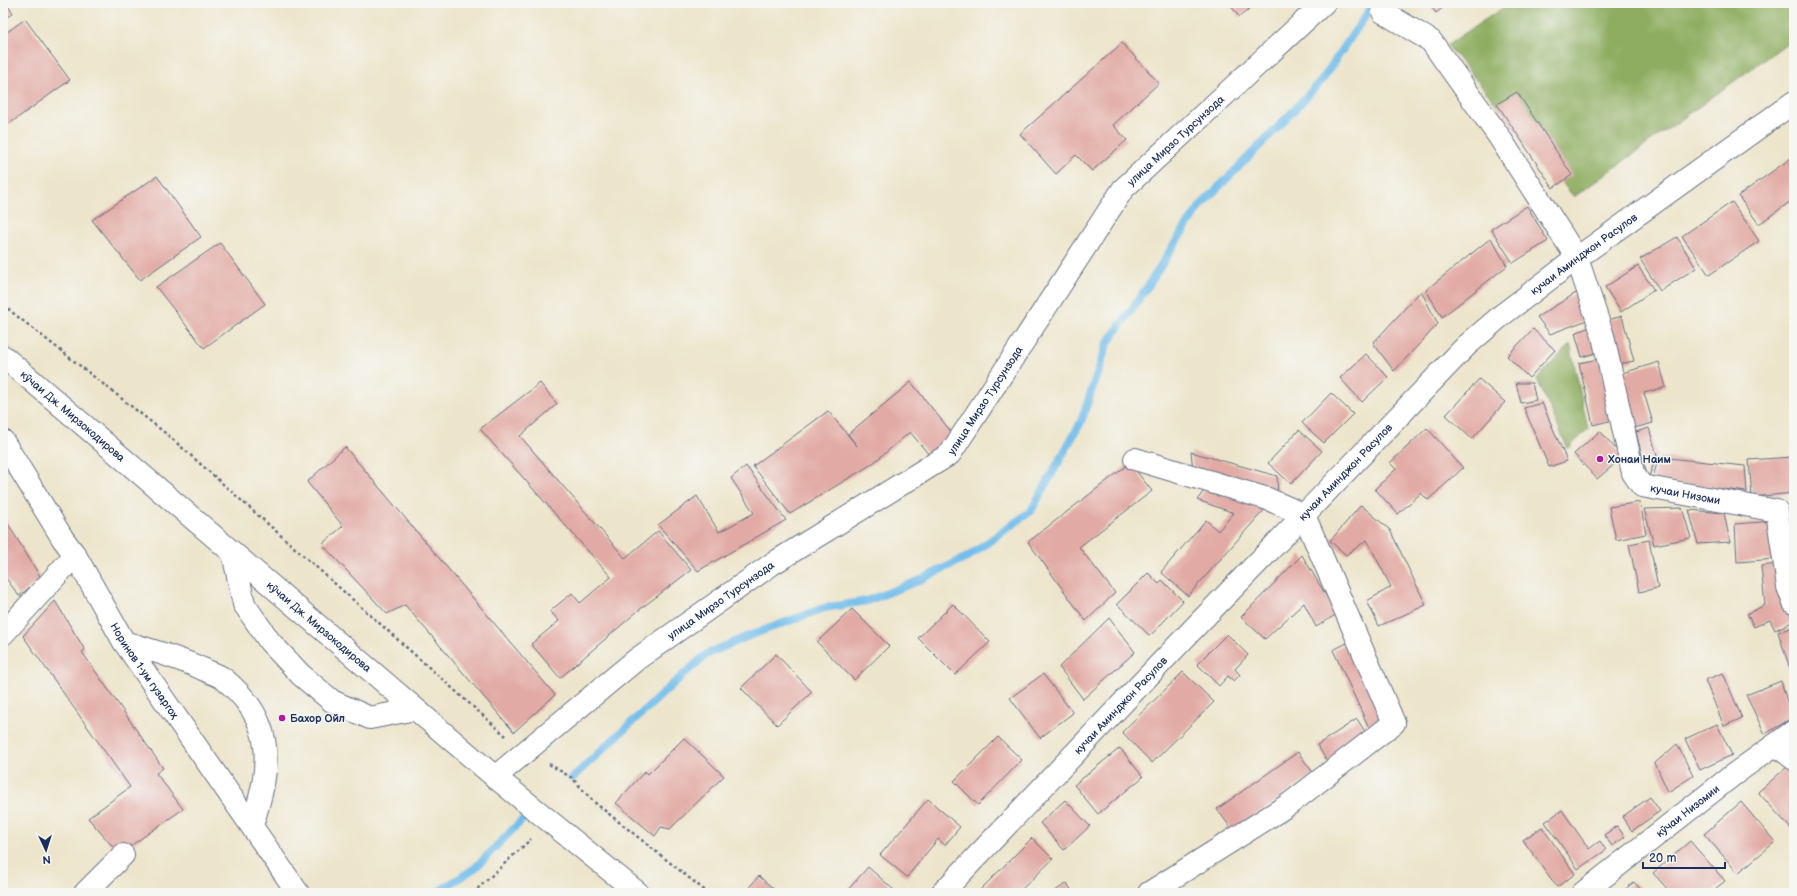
<svg xmlns="http://www.w3.org/2000/svg" width="1797" height="896" viewBox="0 0 1797 896" font-family="'Balsamiq Sans',sans-serif">
  <rect width="100%" height="100%" fill="#f6f6f2"/>
  <filter id="ink" filterUnits="userSpaceOnUse"><feTurbulence type="fractalNoise" baseFrequency=".025" numOctaves="2"/><feDisplacementMap in="SourceGraphic" scale="8" xChannelSelector="R" yChannelSelector="G"/><feConvolveMatrix kernelMatrix="1 2 1 2 8 2 1 2 1" color-interpolation-filters="sRGB"/></filter>
  <filter id="wash" filterUnits="userSpaceOnUse"><feTurbulence type="fractalNoise" baseFrequency=".012" numOctaves="4" result="noise"/><feDisplacementMap in="SourceGraphic" scale="16" xChannelSelector="R" yChannelSelector="G"/><feGaussianBlur stdDeviation="0.9" result="paint"/><feColorMatrix in="noise" values="0 0 0 0 0 0 0 0 0 0 0 0 0 0 0 0 0 1.4 0 .05"/><feComposite in="paint" operator="in"/></filter>
  <g filter="url(#wash)">
    <rect width="100%" height="100%" fill="#ede5cb"/>
    <!-- forest -->
    <path fill="#8ead60" stroke="#546e5f" d="M1510 3H1794V38L1574 197 1447 45Z
      M1570 344 1588 429 1568 449 1537 379Z"/>
    <g fill="none" stroke-linecap="round" stroke-linejoin="round">
      <!-- stream -->
      <path stroke="#72bdeb" stroke-width="8" d="M572 778 674 683 707 654 746 637 824 608 867 601 918 581 969 556 1031 511 1081 422 1107 344 1148 286 1175 243 1201 205 1279 126 1322 80 1374 3
        M436 893 475 868 526 816"/>
    </g>
    <g id="blocks">
      <!-- building -->
      <path fill="#e2aaa4" d="M3 3H6L13 13 3 20Z
        M1229 3H1257L1239 17Z
        M1428 3H1449L1436 13Z
        M25 19 70 80 9 124 3 116V35Z
        M1122 43 1159 83 1113 125 1127 140 1092 171 1076 155 1056 174 1020 134Z
        M1517 92 1572 175 1553 188 1497 104Z
        M1794 156V199L1759 224 1738 196Z
        M157 176 201 237 140 280 92 220Z
        M1732 202 1759 241 1709 275 1682 236Z
        M1527 206 1548 241 1513 263 1491 229Z
        M1677 237 1696 268 1660 291 1640 259Z
        M1491 238 1507 266 1442 317 1426 290Z
        M220 243 265 304 204 348 156 287Z
        M1638 266 1654 290 1621 312 1605 287Z
        M1581 290 1590 319 1550 334 1537 317Z
        M1421 291 1438 324 1394 371 1373 343Z
        M1622 316 1634 361 1619 364 1608 320Z
        M1592 326 1596 353 1582 357 1575 333Z
        M1533 329 1555 350 1529 378 1507 356Z
        M1366 354 1388 377 1362 402 1340 378Z
        M1599 359 1613 420 1593 425 1579 363Z
        M1659 362 1666 387 1644 393 1653 423 1634 428 1619 374Z
        M1479 379 1505 402 1472 439 1446 415Z
        M911 382 956 438 930 456 910 432 872 464 790 514 753 466 828 411 857 446 848 434Z
        M540 383 557 404 520 436 625 558 658 531 691 570 639 610 560 678 531 644 559 621 550 611 572 593 580 603 611 577 480 429Z
        M1516 383H1532L1536 400 1521 403Z
        M1331 393 1353 414 1324 443 1302 423Z
        M1542 403 1567 461 1549 467 1524 408Z
        M1427 428 1463 468 1428 500 1421 493 1398 514 1375 489 1396 469 1390 463Z
        M1649 428 1657 455 1648 479 1636 432Z
        M1299 430 1322 451 1291 484 1268 463Z
        M1600 431 1623 457 1597 479 1574 454Z
        M345 447 555 695 514 732 405 605 387 614 322 544 343 526 307 482Z
        M1191 452 1277 476 1278 495 1193 470Z
        M1659 457 1745 466 1747 492 1652 480Z
        M1792 457 1794 493 1752 497 1749 460Z
        M1130 463 1152 491 1079 547 1115 593 1086 621 1028 542Z
        M746 466 786 520 698 571 658 525 697 496 719 532 754 513 731 478Z
        M1207 487 1264 510 1188 596 1161 572 1206 520 1218 531 1234 513 1197 500Z
        M1794 501V573H1793L1787 506Z
        M1640 502 1646 534 1616 540 1609 507Z
        M1361 505 1390 530 1426 605 1379 626 1367 601 1391 587 1367 540 1346 555 1330 541Z
        M1682 508 1691 538 1654 545 1644 509Z
        M1689 510 1724 513 1730 542 1698 544Z
        M5 519 41 578 19 596 3 574V521Z
        M1775 521 1777 559 1737 562 1735 524Z
        M1649 540 1658 588 1639 592 1629 544Z
        M1302 555 1337 614 1316 627 1304 603 1265 639 1241 617Z
        M1778 564 1780 593 1794 621 1775 630 1770 620 1754 627 1747 614 1765 605 1761 566Z
        M1148 573 1159 584 1162 580 1183 601 1150 636 1117 604Z
        M55 601 85 650 82 652 163 768 156 773 183 809 119 854 88 818 130 787 23 636Z
        M953 604 990 642 955 675 918 638Z
        M852 609 889 646 854 680 817 642Z
        M1109 618 1135 652 1083 699 1059 667Z
        M1794 627V681L1778 632Z
        M1227 634 1248 655 1235 669 1240 675 1234 681 1228 676 1219 686 1197 664Z
        M1349 642 1387 718 1371 732 1333 650Z
        M776 654 812 692 777 725 741 688Z
        M1183 672 1214 702 1152 763 1122 732Z
        M1723 673 1742 718 1724 726 1705 680Z
        M1043 674 1073 713 1040 738 1010 698Z
        M1781 681 1792 718 1765 734 1746 695Z
        M1357 719 1368 736 1328 762 1317 745Z
        M1717 724 1732 755 1700 770 1685 739Z
        M998 737 1022 760 978 805 954 781Z
        M684 738 724 776 670 829 661 827 655 836 616 803 645 771 648 774Z
        M1677 744 1693 776 1668 792 1655 763Z
        M1120 748 1143 777 1098 814 1074 785Z
        M1298 752 1314 774 1233 831 1217 809Z
        M1794 761V830L1793 831 1758 792Z
        M1650 797 1660 811 1632 831 1622 817Z
        M928 799 960 827 945 845 938 839 907 877 880 855Z
        M1065 800 1090 826 1064 850 1040 823Z
        M1741 802 1775 842 1738 873 1704 834Z
        M1562 810 1589 849 1600 841 1606 850 1578 869 1545 822Z
        M1617 826 1625 837 1612 846 1604 835Z
        M1542 827 1575 874 1557 887 1523 840Z
        M1032 838 1053 859 1018 893H977Z
        M1690 841 1725 881 1710 893H1671L1653 873Z
        M868 867 894 890 891 893H845Z
        M759 876 778 893H744Z
        M1634 882 1644 893H1621Z
        M1067 883 1073 893H1052Z"/>
    </g>
  </g>
  <g filter="url(#ink)">
    <use href="#blocks" fill-opacity="0" stroke="#646f84" stroke-width="1"/>
    <g fill="none" stroke-linecap="round" stroke-linejoin="round">
      <defs>
        <g id="minor">
          <path id="s1" d="M1383 12 1431 41 1498 135 1577 258 1603 336 1633 473 1642 486 1777 511 1788 587 1794 603"/>
          <path id="s2" d="M3 356 495 777 638 893"/>
          <path id="s3" d="M3 441 63 539 75 555 124 642 298 893"/>
          <path d="M1135 459 1268 499 1304 515 1394 723 1288 805 1149 893"/>
          <path d="M233 553 244 604 270 642 301 675 332 701 370 718 415 709"/>
          <path d="M3 634 75 555"/>
          <path d="M124 642C152 650 179 658 205 670 211 673 219 675 224 679 277 722 271 767 252 825"/>
          <path d="M1776 745 1794 759"/>
          <path id="s4" d="M495 777 637 659 772 564 950 454 1123 189 1324 3"/>
          <path d="M85 893 123 855"/>
          <path id="s5" d="M942 893 1195 627 1304 515 1466 346 1502 315 1577 258 1794 102"/>
          <path id="s6" d="M1583 893 1733 775 1794 731"/>
        </g>
      </defs>
      <!-- minor casing -->
      <use href="#minor" stroke="#646f84" stroke-width="24"/>
      <!-- path -->
      <path stroke="#646f84" stroke-width="2.5" stroke-dasharray="3 3" stroke-linecap="butt" d="M3 305 169 436 506 736
        M549 764 572 778 594 802 708 893
        M473 893 531 839"/>
      <!-- minor -->
      <use href="#minor" stroke="#fff" stroke-width="22"/>
    </g>
  </g>
  <!-- markers -->
  <g fill="#b5179e" stroke="#f6f6f2" stroke-width="1.5">
    <circle cx="1600" cy="459" r="4"/>
    <circle cx="282" cy="718" r="4"/>
  </g>
  <g text-anchor="middle" dominant-baseline="central" stroke-width="3" stroke-linejoin="round" paint-order="stroke">
    <!-- street labels -->
    <g font-size="11" fill="#1b2f5e" stroke="#f6f6f2">
      <text stroke="none"><textPath href="#s4" startOffset="947">улица Мирзо Турсунзода</textPath></text>
      <text stroke="none"><textPath href="#s5" startOffset="907">кучаи Аминджон Расулов</textPath></text>
      <text stroke="none"><textPath href="#s4" startOffset="623">улица Мирзо Турсунзода</textPath></text>
      <text stroke="none"><textPath href="#s2" startOffset="92">кӯчаи Дж. Мирзокодирова</textPath></text>
      <text stroke="none"><textPath href="#s5" startOffset="583">кучаи Аминджон Расулов</textPath></text>
      <text stroke="none"><textPath href="#s1" startOffset="600">кучаи Низоми</textPath></text>
      <text stroke="none"><textPath href="#s4" startOffset="287">улица Мирзо Турсунзода</textPath></text>
      <text stroke="none"><textPath href="#s2" startOffset="416">кӯчаи Дж. Мирзокодирова</textPath></text>
      <text stroke="none"><textPath href="#s3" startOffset="270">Норинов 1-ум гузаргоҳ</textPath></text>
      <text stroke="none"><textPath href="#s5" startOffset="259">кучаи Аминджон Расулов</textPath></text>
      <text stroke="none"><textPath href="#s6" startOffset="133">кӯчаи Низомии</textPath></text>
    </g>
    <!-- poi labels -->
    <g font-size="11" font-weight="bold" fill="#1b2f5e" stroke="#f6f6f2" text-anchor="start">
      <text x="1608" y="459">Хонаи Наим</text>
      <text x="290" y="718">Бахор Ойл</text>
    </g>
  </g>
  <!-- margin -->
  <rect width="1797" height="896" fill="none" stroke="#f6f6f2" stroke-width="16"/>
  <!-- north arrow -->
  <g transform="translate(46 850) rotate(176)" stroke="#f6f6f2" stroke-width="3" paint-order="stroke">
  <path d="M0-3L7 15L0 10L-7 15Z" fill="#1b2f5e"/>
  <text y="-6" font-size="11" font-weight="bold" text-anchor="middle" fill="#1b2f5e">N</text>
  </g>
  <!-- scale -->
  <path d="M1643 862v6h82v-6" fill="none" stroke="#1b2f5e" stroke-width="2"/>
  <text x="1649" y="862" font-size="12" fill="#1b2f5e" stroke="#f6f6f2" stroke-width="3" paint-order="stroke">20 m</text>
</svg>
